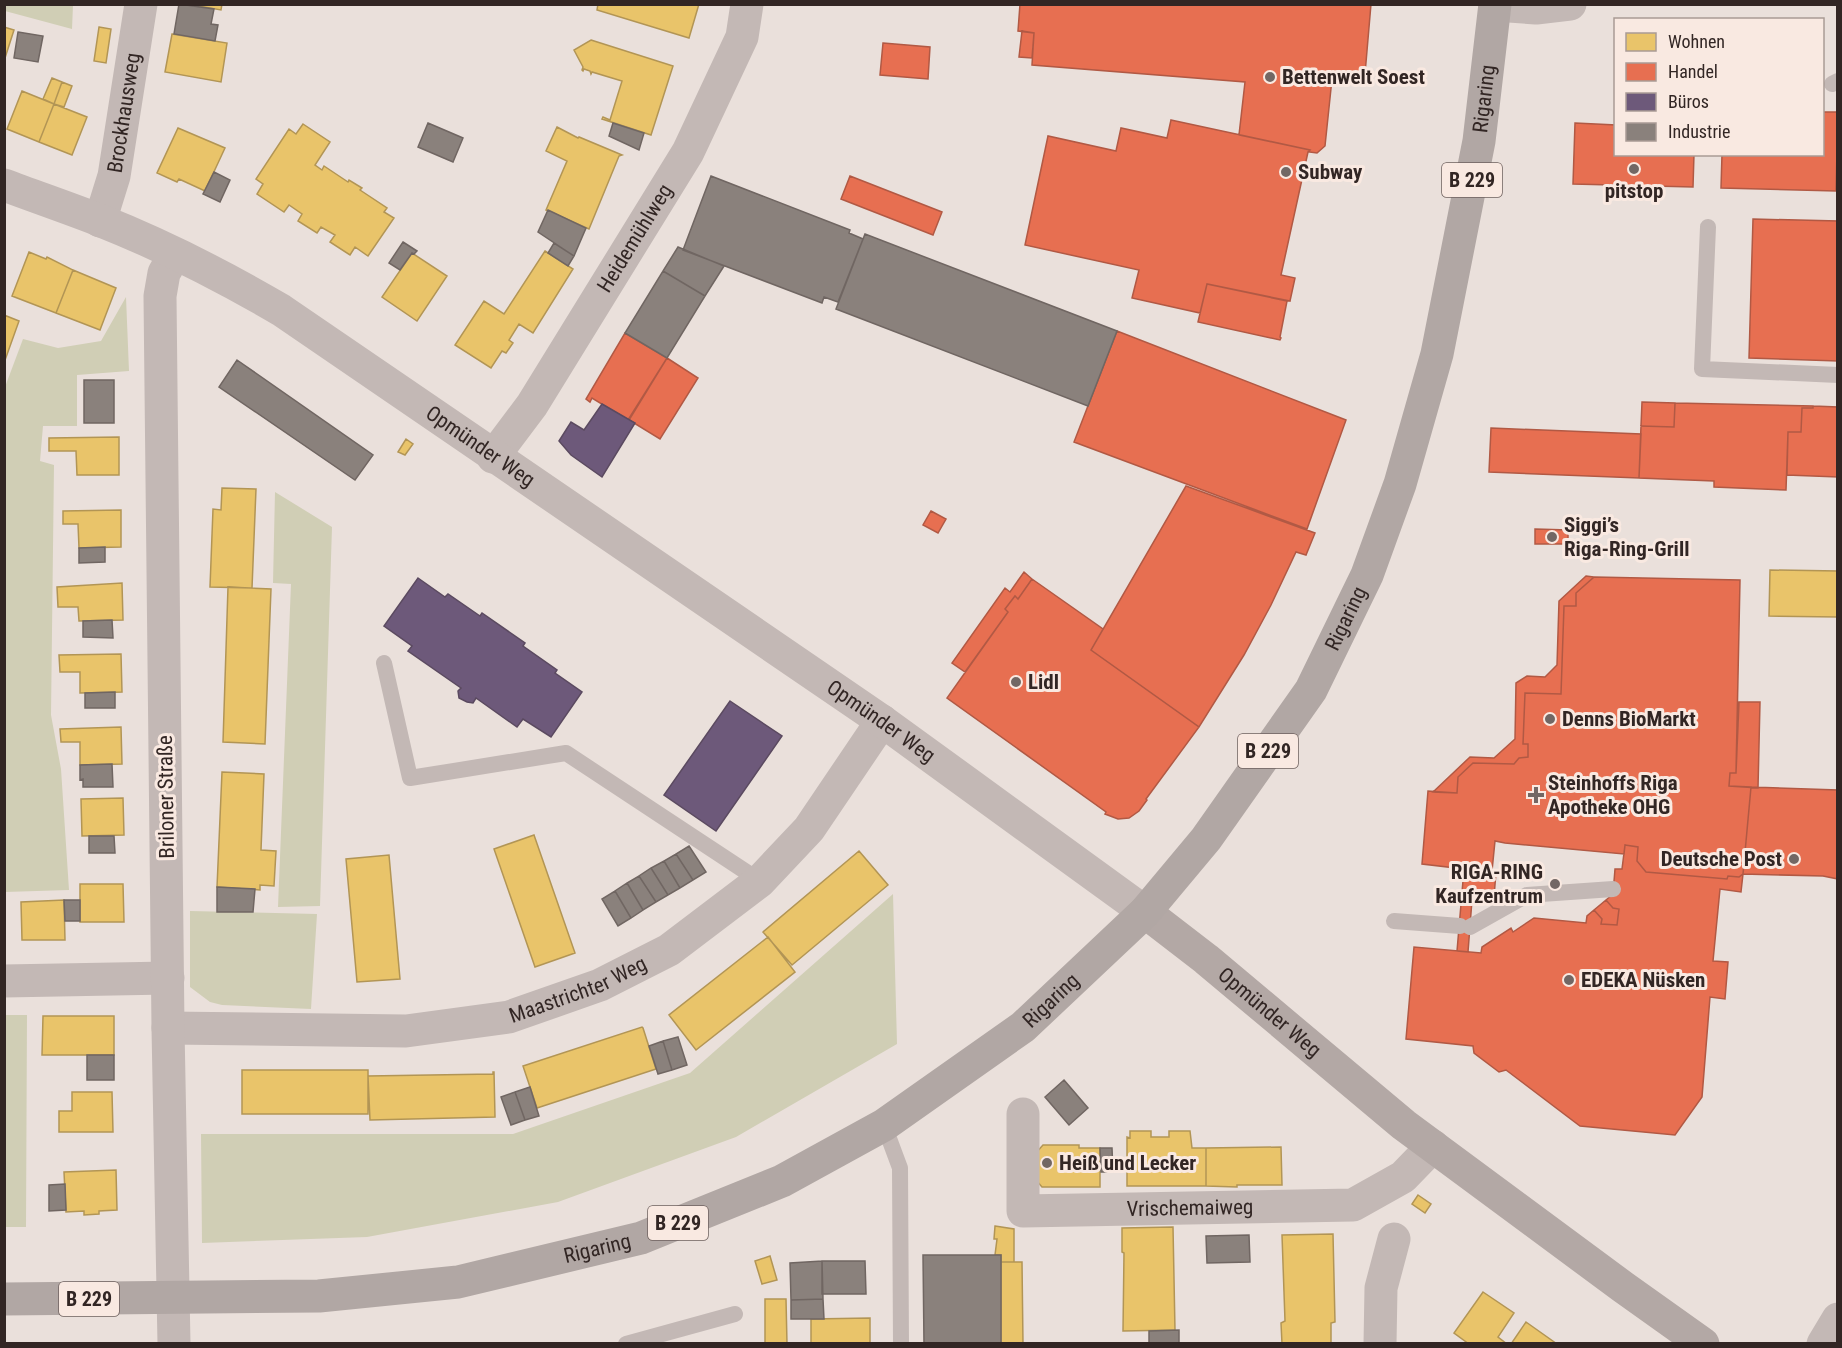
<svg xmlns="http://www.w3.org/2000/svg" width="1842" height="1348" viewBox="0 0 1842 1348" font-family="'Roboto Condensed',sans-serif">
  <rect width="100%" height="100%" fill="#eae0db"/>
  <!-- green -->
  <path fill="#d0ceb5" d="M4 5H73L72 29 5 11Z
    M126 297 129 371 77 375V426H43L40 461 54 465 51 715 61 769 69 890 5 892V387L23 339 58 348 101 341Z
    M275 492 332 527 320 906 278 907 291 584 273 583Z
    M893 894 897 1044 736 1137 558 1202 367 1237 202 1243 201 1134H513L690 1073Z
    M190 911 317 914 311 1009 222 1005 210 1002 190 987Z
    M5 1015H27L26 1227H5Z"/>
  <!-- homes -->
  <path fill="#e9c46a" stroke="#b29555" stroke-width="1.5" d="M187 4H222L221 10Z
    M598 4H699L689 38 597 10Z
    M4 27 14 30 5 58H4Z
    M99 27 111 29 106 63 94 61Z
    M172 34 227 43 221 82 165 72Z
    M591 40 673 66 651 135 602 119 603 117 610 120 622 81 592 72 591 74 590 71 584 69 583 71 582 70 583 67 574 50Z
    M52 78 62 82 54 104 43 99Z
    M62 82 72 86 64 107 54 104Z
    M22 91 54 104 39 142 7 129Z
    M54 104 87 117 72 155 39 142Z
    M303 124 330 142 315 165 322 170 324 166 348 182 349 180 362 188 360 190 387 208 384 212 394 218 368 256 355 247 350 255 330 242 335 235 321 227 317 233 298 221 302 214 289 205 284 212 257 194 263 184 256 179 289 129 296 134Z
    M557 127 578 138 579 137 622 155 619 156 589 229 546 210 567 161 546 151Z
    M178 128 225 148 205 191 179 179 177 182 157 173Z
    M545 251 573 269 533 333 519 324 509 340 513 343 506 353 502 351 491 368 455 345 484 301 504 314Z
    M29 252 46 259 47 257 73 270 56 313 12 296Z
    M412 253 447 276 417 321 382 297Z
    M73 270 116 288 100 330 56 313Z
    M4 315 19 321 4 363Z
    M119 437V475H77L76 451H49V438Z
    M406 439 413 444 405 455 398 452Z
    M222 488 256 489 252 588 210 587 213 509 221 510Z
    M121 510V547L79 548 78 524H63V511Z
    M1770 570 1838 571V617L1769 616Z
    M122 583 123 620 79 621 78 607H58L57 587Z
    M228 587 271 589 265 744 223 742Z
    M121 654 122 692 80 693V672H60L59 655Z
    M121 727 122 764 80 765V742H61L60 729Z
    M222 772 264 774 261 850 276 851 274 886 260 885V890L217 887Z
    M123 798 124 835 82 836 81 799Z
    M534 835 575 953 535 967 494 849Z
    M859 851 888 885 792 965 763 932Z
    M389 855 400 979 357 982 346 859Z
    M80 884H123L124 922H80Z
    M64 900 65 940H22L21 902Z
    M768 937 795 972 696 1050 669 1015Z
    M43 1016H114V1055H42Z
    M642 1027 643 1028 656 1069 537 1108 523 1066Z
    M242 1070H368V1114H242Z
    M493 1072H494L495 1117 370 1120 368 1076 493 1074Z
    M72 1092H112L113 1132H59V1111H72Z
    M1130 1131H1151V1137H1169V1131H1190L1192 1148H1206V1186H1127V1137L1130 1138Z
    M1043 1145H1079V1148H1100V1187H1042L1036 1180 1035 1154Z
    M1281 1147 1282 1185H1237V1187L1206 1186V1148Z
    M116 1170 117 1210 99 1211V1214L84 1215V1211L66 1212 64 1172Z
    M1418 1195 1431 1204 1425 1213 1412 1204Z
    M995 1226 1014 1229V1262H1001V1255H995L997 1239H994Z
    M1173 1227 1175 1330 1123 1331 1124 1253 1122 1252V1228Z
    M1333 1234 1335 1322 1331 1323V1344H1282L1281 1323 1285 1321 1282 1235Z
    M770 1256 777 1280 762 1284 755 1261Z
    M1001 1262H1022L1023 1344H1001Z
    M1483 1292 1514 1313 1498 1337 1507 1344H1469L1454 1333Z
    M765 1299H786L787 1344H765Z
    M870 1318V1344H811V1319Z
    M1526 1322 1557 1344H1511Z"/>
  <!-- shops -->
  <path fill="#e76f51" stroke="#b15944" stroke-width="1.5" d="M1020 4H1371L1365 74 1358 81 1332 79 1325 146 1317 153 1309 152 1310 150 1239 135 1245 82 1032 65 1034 33 1018 31Z
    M1022 31 1034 33 1032 58 1019 57Z
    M883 43 930 47 928 79 880 75Z
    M1822 112H1838L1836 191 1721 188 1722 154H1822Z
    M1171 120 1310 150 1308 152 1281 275 1295 278 1290 301 1207 284 1200 313 1132 298 1139 270 1025 245 1048 136 1116 151 1121 128 1167 138Z
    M1575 123 1616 125V154H1694L1693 187 1573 184Z
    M850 176 942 212 933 235 841 199Z
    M1753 219 1838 221V361L1749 358Z
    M1207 284 1287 301 1280 337 1281 338 1280 340 1198 322Z
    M1117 331 1346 420 1307 529 1074 442Z
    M625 333 667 358 628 420 592 398 590 402 586 399Z
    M667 358 698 378 660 439 629 420Z
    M1642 402 1675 403 1674 427 1641 426Z
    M1675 403 1813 406V408H1802L1801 432H1788L1786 490 1714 487V481L1639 478 1641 426 1674 427Z
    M1813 406 1838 407V477L1787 475 1788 432H1801L1802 408H1813Z
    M1491 428 1641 434 1639 478 1489 472Z
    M1186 486 1315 533 1306 555 1296 552 1271 605 1244 655 1199 727 1091 650Z
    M931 511 946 519 938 533 923 525Z
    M1535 529 1568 530V544H1535Z
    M1024 572 1032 579 1018 599 1015 596 1005 609 1008 612 965 672 952 663 1005 588 1010 592Z
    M1586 576 1594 577 1576 593V606H1564L1561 694 1525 693 1523 744H1528V757L1519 758 1514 764 1473 763 1458 777 1457 793 1433 792 1470 757 1494 758 1515 739 1516 683 1527 676 1545 677 1557 665 1559 601Z
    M1594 577 1740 580 1736 773H1730L1729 786 1751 787 1743 874 1739 877 1728 876 1727 879 1646 872 1637 861 1638 847 1625 845 1624 854 1505 843 1495 841 1492 871 1496 872 1494 897 1489 901 1472 900 1468 952 1457 951 1464 869 1422 864 1428 791 1457 793 1458 777 1473 763 1514 764 1519 758 1528 757V744H1523L1525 693 1561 694 1564 606H1576V593Z
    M1032 579 1103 629 1091 650 1199 727 1146 799 1147 800 1139 811 1129 818 1118 819 1105 814 1106 812 947 698 1008 612 1005 609 1015 596 1018 599Z
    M1739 702H1760L1758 788 1729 786 1730 773H1736Z
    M1751 787 1838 790V879L1823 876 1743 874Z
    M1625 845 1638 847 1637 861 1646 872 1727 879 1728 876 1739 877 1743 874 1741 892 1720 889 1713 961 1728 962 1725 999 1710 997 1702 1097 1675 1135 1580 1126 1506 1070 1499 1072 1474 1053 1473 1046 1406 1039 1414 947 1481 953 1482 947 1511 928 1513 932 1534 918 1586 923 1587 916 1594 910 1602 919 1601 924 1617 925 1619 909 1613 908 1606 900 1613 894 1615 869H1622Z
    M1606 900 1613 908 1619 909 1617 925 1601 924 1602 919 1594 910Z"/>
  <!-- offices -->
  <path fill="#6d597a" stroke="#5b4a60" stroke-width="1.5" d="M602 404 635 423 602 477 571 455 559 441 571 422 584 430Z
    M418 578 445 597 448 594 480 616 482 613 525 643 523 646 557 670 555 673 582 692 551 737 523 719 517 727 476 698 473 703 467 702 459 698 458 691 461 688 408 651 412 646 384 626Z
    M730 701 782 736 716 831 664 795Z"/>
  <!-- industry -->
  <path fill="#8a817c" stroke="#706662" stroke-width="1.5" d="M179 4 214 9 211 24 218 25 215 41 174 34Z
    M18 32 43 36 38 62 14 58Z
    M428 123 463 138 453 162 418 147Z
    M613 123 644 133 639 150 609 136Z
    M214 172 230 180 220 202 203 194Z
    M711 176 850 230 849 233 863 239 838 302 824 297 822 303 683 250Z
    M548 210 586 228 574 256 538 232Z
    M865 234 1117 331 1088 406 836 309Z
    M403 242 417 251 414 254 412 253 400 270 389 263Z
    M554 243 574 256 568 266 548 253Z
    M678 247 724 266 705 296 663 271Z
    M663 271 705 296 667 358 625 333Z
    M237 360 373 455 355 480 219 387Z
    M84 380H114V423H84Z
    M105 547V562L79 563V548Z
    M112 620 113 638 83 637V621Z
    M115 692V708H85V693Z
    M112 764 113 787H83V779L80 780V765Z
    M89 836H114L115 853H89Z
    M689 846 706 872 693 880 676 854Z
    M676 854 693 880 680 888 664 861Z
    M664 861 680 888 668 895 651 868Z
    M651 868 668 895 656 902 639 876Z
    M639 876 656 902 643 910 627 883Z
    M627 883 643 910 631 918 615 891Z
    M217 887 255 889 253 912H217Z
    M615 891 631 918 618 926 602 899Z
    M64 900H80V921H65Z
    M678 1037 687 1065 672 1070 663 1041Z
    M663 1041 672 1070 658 1074 649 1046Z
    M87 1055H114V1080H87Z
    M1064 1080 1088 1108 1069 1125 1045 1097Z
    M530 1087 539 1116 525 1120 515 1092Z
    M515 1092 525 1120 511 1125 501 1097Z
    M1100 1148H1112L1113 1172H1101Z
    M65 1184 66 1210 49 1211V1185Z
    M1249 1235 1250 1262 1207 1263 1206 1236Z
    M923 1255H1001V1344H924Z
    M822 1261 823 1299 791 1300 790 1263Z
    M822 1261H865L866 1294H822Z
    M823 1299 824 1319H791V1300Z
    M1179 1330V1344H1149V1331Z"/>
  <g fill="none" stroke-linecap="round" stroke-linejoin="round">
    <!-- service -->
    <path stroke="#c3b8b5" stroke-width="16" d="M1832 84 1838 81
      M1708 227 1702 369 1838 375
      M384 663 410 778 566 753 760 881
      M1394 921 1460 926
      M1470 927 1527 895 1613 889
      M884 1125 900 1168 901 1344
      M626 1344 735 1314"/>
    <!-- minor -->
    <g stroke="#c3b8b5" stroke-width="33">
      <path d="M1495 5 1536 8 1570 4"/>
      <path id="s1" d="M100 221 114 176 141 4"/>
      <path id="s2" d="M493 457 532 405 688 152 742 37 747 4"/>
      <path d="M4 981 168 978"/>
      <path id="s3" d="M168 1028 406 1031 509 1017 600 985 669 950 760 881 809 829 882 721"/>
      <path id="s4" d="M1023 1114V1211L1353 1205 1403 1177 1433 1146"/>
      <path d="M174 1344 168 1028 160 296 164 273 175 254"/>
      <path d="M1380 1344 1381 1288 1394 1239"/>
      <path d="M1823 1344 1838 1319"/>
    </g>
    <!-- tertiary -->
    <path stroke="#c3b8b5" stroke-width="33" id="s5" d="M4 185C36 197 68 208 99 220 162 245 223 276 281 310L882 721 1145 912"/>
    <!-- secondary -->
    <path stroke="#b3a8a5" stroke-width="33" id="s6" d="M1145 912 1206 959 1404 1125 1623 1287 1703 1344"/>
    <!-- primary -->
    <path stroke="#b1a7a4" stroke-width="33" id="s7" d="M4 1299 319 1296 458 1282 641 1238 782 1181 884 1125 1023 1027 1145 912 1206 839 1311 690 1367 575 1400 484 1437 354 1479 141 1495 4"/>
  </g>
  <!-- markers -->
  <g fill="#726764" stroke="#f9e9e1" stroke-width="2">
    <circle cx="1270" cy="77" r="6"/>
    <circle cx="1634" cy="169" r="6"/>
    <circle cx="1286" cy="172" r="6"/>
    <circle cx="1552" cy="537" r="6"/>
    <circle cx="1016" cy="682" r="6"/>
    <circle cx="1550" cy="719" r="6"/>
    <path d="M1533 786h6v6h6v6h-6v6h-6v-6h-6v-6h6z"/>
    <circle cx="1794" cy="859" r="6"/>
    <circle cx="1555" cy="884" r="6"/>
    <circle cx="1569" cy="980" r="6"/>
    <circle cx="1047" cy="1163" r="6"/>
  </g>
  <g text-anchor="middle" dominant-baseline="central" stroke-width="6" stroke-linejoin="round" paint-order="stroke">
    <!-- shield labels -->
    <g fill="#f9e9e1" stroke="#6e605d" stroke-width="1.5">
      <rect x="1442" y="163" width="60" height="34" rx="4.5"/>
      <rect x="1238" y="734" width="60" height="34" rx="4.5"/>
      <rect x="648" y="1206" width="60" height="34" rx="4.5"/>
      <rect x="59" y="1282" width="60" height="34" rx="4.5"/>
    </g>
    <g font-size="20" font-weight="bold" fill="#322624">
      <text x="1472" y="180">B 229</text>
      <text x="1268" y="751">B 229</text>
      <text x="678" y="1223">B 229</text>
      <text x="89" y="1299">B 229</text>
    </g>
    <!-- poi labels -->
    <g font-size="21" font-weight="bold" fill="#322624" stroke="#f9e9e1" text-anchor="start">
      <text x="1282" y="77">Bettenwelt Soest</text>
      <text x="1298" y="172">Subway</text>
      <text x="1634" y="191" text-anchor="middle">pitstop</text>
      <text x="1564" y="525">Siggi’s<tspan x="1564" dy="24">Riga-Ring-Grill</tspan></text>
      <text x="1028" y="682">Lidl</text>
      <text x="1562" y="719">Denns BioMarkt</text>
      <text x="1548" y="783">Steinhoffs Riga<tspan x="1548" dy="24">Apotheke OHG</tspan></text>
      <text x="1782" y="859" text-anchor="end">Deutsche Post</text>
      <text x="1543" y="872" text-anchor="end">RIGA-RING<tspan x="1543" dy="24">Kaufzentrum</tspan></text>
      <text x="1581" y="980">EDEKA Nüsken</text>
      <text x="1059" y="1163">Heiß und Lecker</text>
    </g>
    <!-- street labels -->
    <g font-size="21" fill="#322624" stroke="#f9e9e1">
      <text stroke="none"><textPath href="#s7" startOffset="2146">Rigaring</textPath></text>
      <text stroke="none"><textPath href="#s1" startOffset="111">Brockhausweg</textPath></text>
      <text stroke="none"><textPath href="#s2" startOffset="261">Heidemühlweg</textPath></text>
      <text stroke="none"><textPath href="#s5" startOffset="546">Opmünder Weg</textPath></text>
      <text stroke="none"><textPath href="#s7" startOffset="1606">Rigaring</textPath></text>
      <text stroke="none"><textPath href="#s5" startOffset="1032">Opmünder Weg</textPath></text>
      <text transform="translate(166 797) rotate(-91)">Briloner Straße</text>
      <text stroke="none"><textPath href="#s3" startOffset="416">Maastrichter Weg</textPath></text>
      <text stroke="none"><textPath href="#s7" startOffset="1120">Rigaring</textPath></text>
      <text stroke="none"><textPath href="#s6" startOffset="160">Opmünder Weg</textPath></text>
      <text stroke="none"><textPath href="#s4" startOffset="264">Vrischemaiweg</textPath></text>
      <text stroke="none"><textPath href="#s7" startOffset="598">Rigaring</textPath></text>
    </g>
  </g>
  <!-- border -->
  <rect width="1842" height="1348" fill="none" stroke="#322624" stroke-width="12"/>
  <!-- legend -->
  <rect x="1614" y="18" width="210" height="138" fill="#f9e9e1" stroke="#a99b95" stroke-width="1.5"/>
  <rect x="1626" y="33" width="30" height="18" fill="#e9c46a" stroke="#a99b95" stroke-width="1.5"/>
  <text x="1668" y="48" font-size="18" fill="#322624">Wohnen</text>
  <rect x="1626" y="63" width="30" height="18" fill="#e76f51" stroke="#a99b95" stroke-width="1.5"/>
  <text x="1668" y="78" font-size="18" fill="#322624">Handel</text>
  <rect x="1626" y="93" width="30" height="18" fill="#6d597a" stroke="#a99b95" stroke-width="1.5"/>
  <text x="1668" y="108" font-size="18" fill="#322624">Büros</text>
  <rect x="1626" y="123" width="30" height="18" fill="#8a817c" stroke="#a99b95" stroke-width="1.5"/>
  <text x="1668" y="138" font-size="18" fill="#322624">Industrie</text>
</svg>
